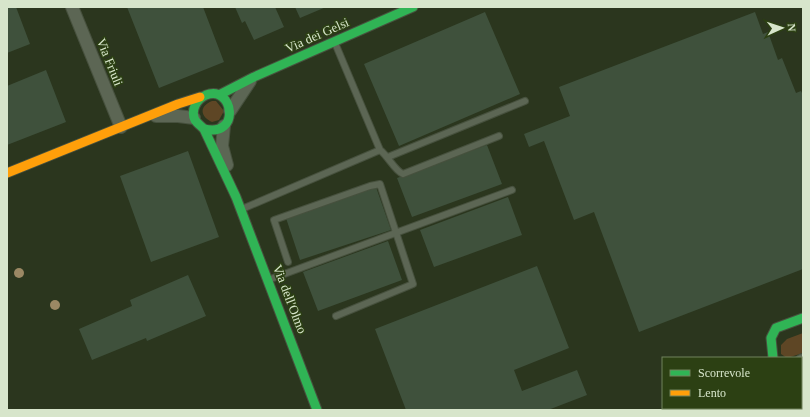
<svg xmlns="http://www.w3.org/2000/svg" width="810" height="417" viewBox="0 0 810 417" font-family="'Times New Roman',serif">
  <rect width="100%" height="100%" fill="#2b361e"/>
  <!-- green -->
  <path fill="#5e4625" d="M212 101H216L224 111 219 120 212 122C201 117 198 107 212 101Z
    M803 333V353L787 358 781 354V345L787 339Z
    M721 408H757L758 410H716Z"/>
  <!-- building -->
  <path fill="#3f513c" d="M7 7H16L30 44 7 53Z
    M127 7H203L224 62 159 88Z
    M235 7H275L284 27 254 40 245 21 242 23Z
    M295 7H326L300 18Z
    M485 12 520 94 399 146 364 64Z
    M755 12 763 34 768 32 778 60 782 58 796 93 801 91 803 95V269L639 332 594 212 574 220 544 141 529 147 524 134 570 116 559 87Z
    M46 70 66 122 7 145V86Z
    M487 145 502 184 412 217 397 178Z
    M188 151 219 237 151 262 120 176Z
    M376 187 391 230 300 260 286 218Z
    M508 197 522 235 434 267 420 230Z
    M388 241 402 280 318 311 303 272Z
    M537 266 569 348 514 370 522 391 577 370 587 395 548 410H527V409L524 410H406L375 329Z
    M188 275 206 316 147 341 146 338 92 360 79 329 132 306 130 300Z"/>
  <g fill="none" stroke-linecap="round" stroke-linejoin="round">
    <defs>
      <path id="lane" d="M335 43 380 150
        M388 157 525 101
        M242 209 380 150C388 156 395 171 403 174L499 136
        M288 262 274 220 370 186 380 184 413 284 336 316
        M268 280 512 190"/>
      <path id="street" d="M72 7 121 127
        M230 111 250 81
        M156 116H178L194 118
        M224 126 222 146 227 165
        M801 361 803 360
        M765 408 766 410
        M673 410 678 408"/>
      <path id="fast" d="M219 95 254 77 413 7
        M204 129C242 138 233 84 206 95 197 99 190 110 195 120 197 123 201 126 204 129L236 197 317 410
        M773 358 771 338 776 328 803 318"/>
      <path id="slow" d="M7 173 178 104 200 97"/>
    </defs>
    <!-- lane casing -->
    <use href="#lane" stroke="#47513e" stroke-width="8"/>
    <!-- street casing -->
    <use href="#street" stroke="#47513e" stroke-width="14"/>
    <!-- fast casing -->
    <use href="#fast" stroke="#47513e" stroke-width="11"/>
    <!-- slow casing -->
    <use href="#slow" stroke="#47513e" stroke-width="11"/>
    <!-- lane -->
    <use href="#lane" stroke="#5c6654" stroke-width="6"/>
    <!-- street -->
    <use href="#street" stroke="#5c6654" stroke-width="12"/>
    <!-- fast -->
    <use href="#fast" stroke="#30b455" stroke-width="9"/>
    <!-- slow -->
    <use href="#slow" stroke="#ff9f0a" stroke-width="9"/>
  </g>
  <!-- trees -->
  <g fill="#9b8864">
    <circle cx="19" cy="273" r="5"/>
    <circle cx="55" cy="305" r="5"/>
  </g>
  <g text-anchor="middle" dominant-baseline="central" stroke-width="3" stroke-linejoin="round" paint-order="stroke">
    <!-- street labels -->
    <g font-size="13" fill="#d7e5cb" stroke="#2c4013">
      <text transform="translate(317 35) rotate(-24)">Via dei Gelsi</text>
      <text transform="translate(110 62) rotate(68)">Via Friuli</text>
      <text transform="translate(290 299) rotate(69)">Via dell'Olmo</text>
    </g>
  </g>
  <!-- border -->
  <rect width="810" height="417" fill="none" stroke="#d7e5cb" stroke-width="16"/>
  <!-- legend -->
  <rect x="662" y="357" width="140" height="52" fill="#2c4013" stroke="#70825d"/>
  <rect x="670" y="370" width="20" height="6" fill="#30b455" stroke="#70825d"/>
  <text x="698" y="377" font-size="12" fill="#d7e5cb">Scorrevole</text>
  <rect x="670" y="390" width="20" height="6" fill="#ff9f0a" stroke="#70825d"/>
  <text x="698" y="397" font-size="12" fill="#d7e5cb">Lento</text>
  <!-- north arrow -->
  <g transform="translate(782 28) rotate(87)" stroke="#2c4013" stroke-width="3" paint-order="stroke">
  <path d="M0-3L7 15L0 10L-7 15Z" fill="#d7e5cb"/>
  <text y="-6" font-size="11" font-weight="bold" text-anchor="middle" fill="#d7e5cb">N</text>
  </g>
</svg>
